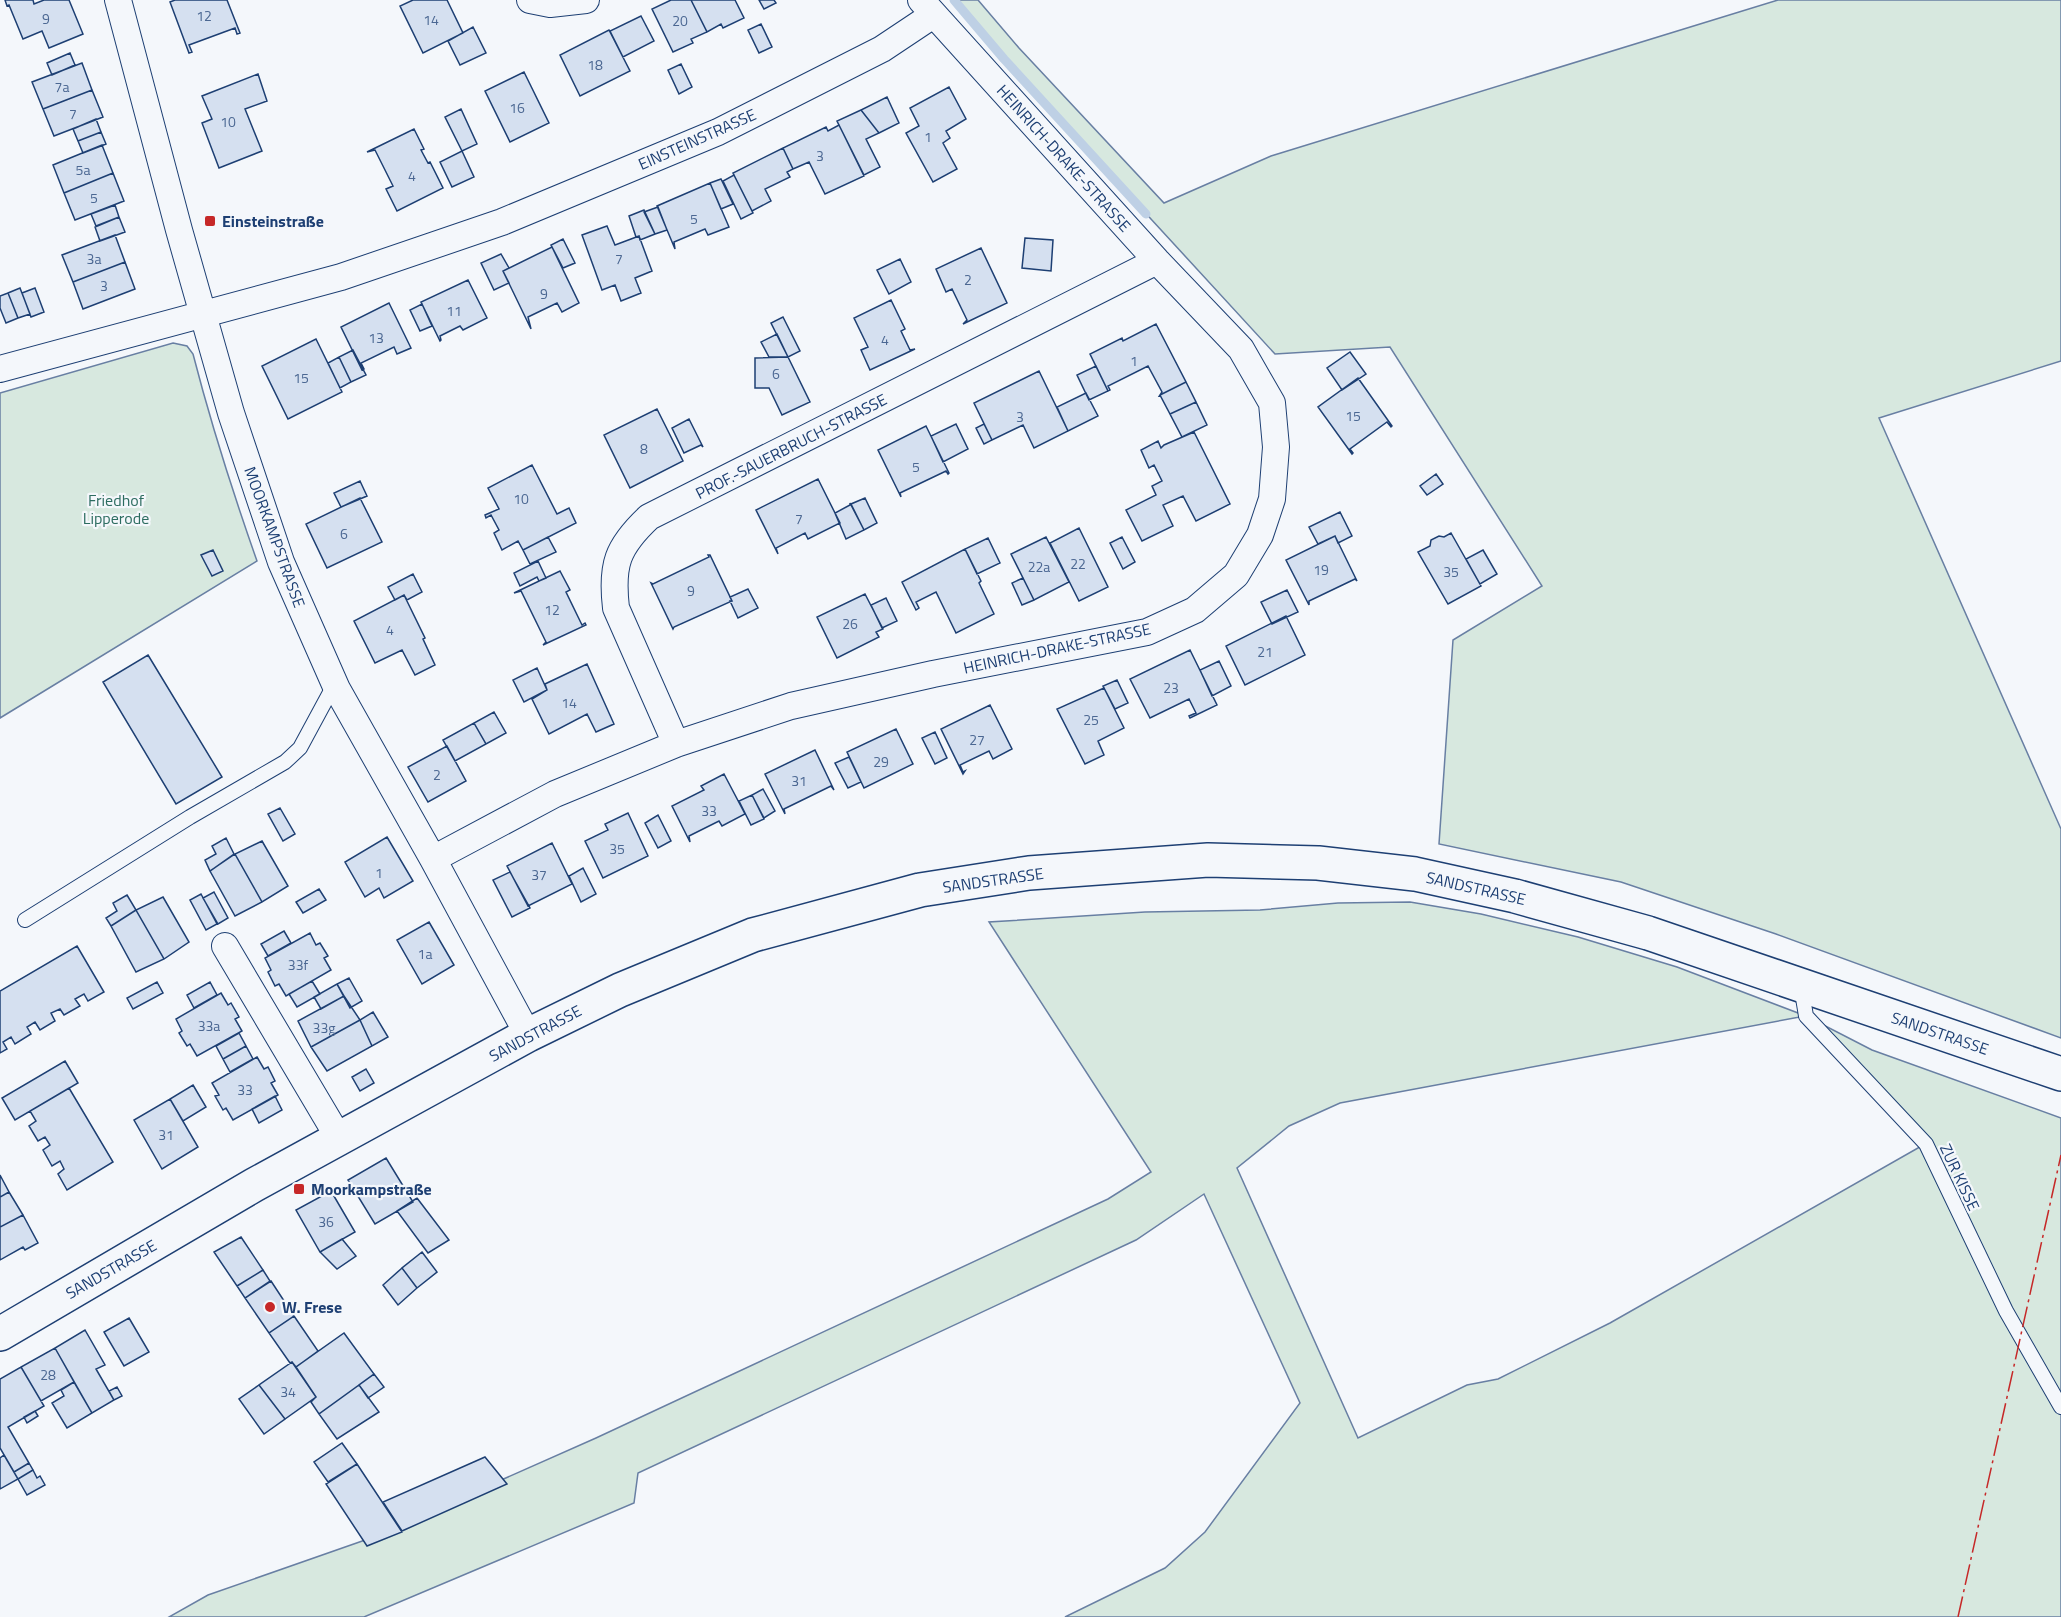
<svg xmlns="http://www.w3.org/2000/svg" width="2061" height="1617" viewBox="0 0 2061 1617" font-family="'Titillium Web',sans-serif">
  <rect width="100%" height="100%" fill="#f4f7fb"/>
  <!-- green -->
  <path fill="#d7e8df" stroke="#687fa3" stroke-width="1.5" fill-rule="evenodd" d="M954 0H978L1019 48 1164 203 1271 156 1778 0H2061V361L1879 418 2061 829V1038L1776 934 1621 882 1439 844 1453 640 1542 586 1390 347 1275 354 1004 59Z
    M173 343 187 346 193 354C211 424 233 493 257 561L0 718V393Z
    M1410 902 1481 914 1578 937 1677 967 1806 1016 1872 1050 2061 1118V1617H1065L1165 1568 1205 1532 1300 1403 1204 1194 1136 1240 638 1473 634 1503 364 1617H169L208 1595 368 1539 596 1438 1108 1199 1151 1172 989 922 1145 912 1260 910 1338 903ZM1805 1016 1925 1144 1610 1323 1498 1379 1467 1385 1358 1438 1237 1168 1289 1126 1340 1103Z"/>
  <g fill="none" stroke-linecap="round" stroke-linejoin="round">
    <!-- stream -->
    <path stroke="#bed0e5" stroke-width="9" d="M954 0 1004 59 1146 214"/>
  </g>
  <!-- building -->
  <path fill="#d5e0f0" stroke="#1d3f73" stroke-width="1.5" d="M5 0H33L34 4 44 0H69L83 34 49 48 42 31 23 39 9 5 7 6Z
    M175 0H227L240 33 237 34 235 28 189 45 192 52 189 53 170 2Z
    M413 0H447L463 33 423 53 400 6Z
    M671 0H691L707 32 691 39 693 43 673 52 652 9Z
    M691 0H735L744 18 723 28 721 24 707 32Z
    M759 0H774L776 3 764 9Z
    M641 16 654 41 623 57 610 31Z
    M761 24 772 47 759 53 748 30Z
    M473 27 486 53 460 65 448 41Z
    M609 30 630 71 580 96 560 55Z
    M70 53 75 65 52 75 47 63Z
    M82 63 92 90 43 109 32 82Z
    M681 64 692 87 679 94 668 70Z
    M524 72 549 123 510 142 485 91Z
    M258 74 267 101 245 109 262 151 219 168 202 123 212 119 202 96Z
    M949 87 966 119 946 131 950 138 943 143 957 169 933 182 906 133 919 126 910 108Z
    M92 90 103 117 54 136 43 109Z
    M887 97 899 123 879 133 861 110Z
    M461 109 477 144 462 151 445 117Z
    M861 110 879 133 866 139 880 167 864 175 837 121Z
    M96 119 101 132 78 141 73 129Z
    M839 125 864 176 825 194 809 162 793 169 783 148 826 127 828 131Z
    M414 129 424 149 421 150 428 163 430 162 443 188 397 211 386 189 393 186 375 150 367 152Z
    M101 132 106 144 83 153 78 141Z
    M102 145 113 173 64 193 53 165Z
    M783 148 793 169 787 172 790 177 765 189 771 201 752 211 733 173Z
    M462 151 474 177 452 187 440 162Z
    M113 173 124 201 75 220 64 193Z
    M734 175 753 213 741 219 723 181Z
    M721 179 733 204 721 209 710 183Z
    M710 183 729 227 708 235 705 229 674 242 675 249 657 206Z
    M115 205 119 217 96 226 91 214Z
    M658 207 667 230 655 234 644 212Z
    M644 210 655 234 640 240 639 236 636 237 629 216Z
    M119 217 125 232 100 241 95 227Z
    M607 226 615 245 639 236 652 271 635 278 641 293 621 301 615 285 602 290 582 235Z
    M115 235 125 262 73 282 62 255Z
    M1025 238 1053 240 1051 271 1022 268Z
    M563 239 575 263 563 268 551 245Z
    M552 247 579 303 562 312 557 303 528 317 531 329 503 271Z
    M981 248 1007 303 963 324 967 320 952 289 946 292 936 269Z
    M501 254 509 268 503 271 509 283 494 290 481 263Z
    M900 259 911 282 889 294 877 270Z
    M125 262 135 289 83 309 73 282Z
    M468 280 487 318 463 330 460 326 440 336 441 340 440 341 421 302Z
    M20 288 30 314 18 318 8 293Z
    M35 288 44 312 31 317 22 293Z
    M8 293 18 318 6 323 0 308V296Z
    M891 300 905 329 901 331 910 350 915 349 870 370 861 350 868 347 854 318Z
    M389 303 411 348 397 354 394 347 361 363 364 369 362 370 341 327Z
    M422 304 432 326 420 331 410 310Z
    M783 317 800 351 788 357 771 323Z
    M1156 324 1186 382 1160 395 1162 392 1148 366 1108 386 1110 390 1108 391 1090 354 1122 338 1123 341Z
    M777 334 788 357H769L761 342Z
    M316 339 342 392 288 419 262 366Z
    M353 350 366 375 351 382 339 357Z
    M1350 352 1366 374 1342 390 1327 368Z
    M339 357 351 382 340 388 328 363Z
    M788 357 810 402 782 415 769 388H755V358Z
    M1096 366 1108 391 1089 400 1077 375Z
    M1039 371 1068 431 1034 448 1023 425 992 440 974 403Z
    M1358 378 1392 426 1391 427 1387 422 1350 449 1353 453 1352 454 1318 407Z
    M1186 382 1196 402 1170 414 1160 395Z
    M1086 393 1098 416 1068 431 1057 407Z
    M1196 402 1207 425 1182 437 1170 414Z
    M657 409 683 461 630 488 604 435Z
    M689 419 703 447 701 445 684 453 672 428Z
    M956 424 968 449 943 462 931 436Z
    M984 424 992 440 984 444 976 428Z
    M926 426 949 473 948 474 946 471 900 493 901 497 878 450Z
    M1194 432 1230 504 1196 521 1183 496 1163 505 1173 526 1142 541 1126 510 1156 495 1152 486 1162 481 1154 465 1149 468 1141 450 1158 441 1161 448 1164 445Z
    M532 465 557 514 569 508 576 523 523 550 518 541 502 550 494 533 499 530 491 515 486 518 485 515 499 509 488 488Z
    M1436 474 1443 484 1427 495 1420 486Z
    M818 479 840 523 808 539 805 533 776 548 778 554 756 510Z
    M360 481 367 496 341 507 334 493Z
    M360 498 382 542 327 568 306 524Z
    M865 498 877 523 864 530 851 504Z
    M850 503 864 530 846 539 835 513 850 505Z
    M1340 512 1352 536 1338 543 1335 536 1318 544 1309 527Z
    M1079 528 1108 587 1079 601 1050 543Z
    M1451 533 1481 586 1448 604 1418 552 1430 546 1431 540 1439 536 1444 537Z
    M1335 536 1357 581 1355 579 1309 601V605L1286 560Z
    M548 537 556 552 530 564 523 550Z
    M1046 537 1069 582 1034 600 1011 554Z
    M1122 537 1135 562 1123 569 1110 543Z
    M988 538 1000 563 977 574 965 549Z
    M965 549 981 581 979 583 994 614 956 633 936 592 916 602 919 608 916 610 902 582Z
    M213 550 223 571 212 576 201 555Z
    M1483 550 1497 574 1480 584 1466 559Z
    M708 555H710L732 601 674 627 673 629 651 583 653 584 709 557Z
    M538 561 546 578 539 581 537 577 520 586 514 573Z
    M560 571 570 590 566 592 582 625 585 623 586 625 543 645 546 642 521 591 514 593Z
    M413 574 422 592 407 600 404 595 395 600 388 587Z
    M1023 578 1034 600 1022 605 1012 583Z
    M748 589 758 608 738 618 730 601H732L730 597Z
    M1287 590 1298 612 1272 624 1261 602Z
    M865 594 883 629 876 632 879 637 837 658 817 617Z
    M404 595 425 638 423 639 435 665 415 675 402 650 375 663 354 621Z
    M886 598 897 621 882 628 871 605Z
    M1286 616 1305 655 1245 685 1226 646Z
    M1190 650 1217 705 1190 718 1189 716 1196 713 1189 699 1150 718 1130 679Z
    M148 655 222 777 176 804 103 682Z
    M1219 661 1231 686 1212 696 1200 670Z
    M587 664 614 724 596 732 587 714 549 734 532 699 547 690 545 684Z
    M537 668 547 690 524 702 513 680Z
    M1117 680 1128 703 1115 709 1103 686Z
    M1104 688 1124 728 1098 741 1104 755 1085 764 1057 709Z
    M990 705 1012 749 993 759 989 751 960 765 963 772 965 771 963 774 941 729Z
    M494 712 506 733 486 744 474 723Z
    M474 723 486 744 455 761 443 740Z
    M896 729 913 764 864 788 847 752Z
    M935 732 947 758 935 764 922 738Z
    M447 746 466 781 428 802 408 767Z
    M815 750 834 790 831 786 784 809 785 814 765 774Z
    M849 757 861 782 848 788 835 763Z
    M724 774 745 814 722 826 719 821 689 836 690 842 672 806 704 790 701 786Z
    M763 789 775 811 764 818 752 795Z
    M752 795 764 819 751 825 739 801Z
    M280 808 295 834 283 841 268 814Z
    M628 813 648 856 603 878 585 841 608 830 605 824Z
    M658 815 671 841 658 848 645 823Z
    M387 837 413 881 384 898 379 888 365 897 345 862Z
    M226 838 234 854 210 871 205 860 216 854 212 846Z
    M262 841 288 886 262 902 235 854Z
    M552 843 572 884 528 906 507 866Z
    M235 854 262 902 235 916 210 871Z
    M583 868 596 894 581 902 569 876Z
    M510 872 530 908 512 917 493 880Z
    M319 889 326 900 303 913 296 902Z
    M214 892 228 918 218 924 203 898Z
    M201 894 217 924 206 930 190 900Z
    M127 895 136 910 111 926 106 918 117 911 113 903Z
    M163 897 189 942 164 959 136 910Z
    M136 910 164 959 136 972 111 926Z
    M429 922 454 965 422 984 397 940Z
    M284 931 291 943 268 956 261 944Z
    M310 933 316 945 320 943 328 956 324 958 331 970 286 996 279 984 275 986 268 972 271 970 265 958Z
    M77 946 104 992 88 1001 84 994 75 999 80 1006 64 1015 60 1009 51 1013 55 1021 40 1030 35 1022 27 1027 31 1034 15 1044 11 1037 3 1042 7 1049 0 1053V991Z
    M349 978 362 1001 350 1008 337 984Z
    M312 981 320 994 297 1007 289 994Z
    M157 982 163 993 133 1009 127 998Z
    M210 982 217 995 194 1008 187 995Z
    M337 984 344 996 321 1009 314 997Z
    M221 993 228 1005 231 1003 239 1017 235 1019 242 1031 197 1056 190 1044 187 1046 179 1033 182 1031 176 1019Z
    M344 996 360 1020 311 1047 298 1021Z
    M373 1012 388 1037 372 1046 360 1020Z
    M360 1020 372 1046 327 1071 311 1047Z
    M239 1033 246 1046 223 1059 216 1046Z
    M246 1046 253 1059 230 1072 223 1059Z
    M257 1057 264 1069 268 1067 275 1081 271 1083 278 1095 233 1120 226 1108 223 1110 215 1096 219 1095 212 1083Z
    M65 1061 78 1083 15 1120 2 1098Z
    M366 1069 374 1083 360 1091 352 1077Z
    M193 1085 206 1107 183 1121 170 1099Z
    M69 1088 113 1162 67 1190 58 1174 64 1169 60 1161 52 1166 43 1150 50 1145 45 1137 38 1141 29 1126 36 1121 30 1111Z
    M275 1096 282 1110 259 1123 252 1109Z
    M170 1099 198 1147 162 1169 134 1120Z
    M386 1158 413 1202 375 1224 348 1180Z
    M0 1175 9 1192 0 1197Z
    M331 1191 355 1232 320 1252 296 1210Z
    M9 1192 23 1215 0 1227V1197Z
    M417 1198 449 1240 428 1253 397 1211Z
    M23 1215 38 1243 25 1250 23 1247 0 1260V1227Z
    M241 1237 263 1270 237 1286 214 1252Z
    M342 1239 356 1256 337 1269 320 1252Z
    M422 1252 437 1272 417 1288 402 1268Z
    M402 1268 417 1288 398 1305 383 1285Z
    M263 1270 270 1281 245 1298 237 1286Z
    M271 1281 294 1316 269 1333 245 1298Z
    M294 1316 318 1351 296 1367 292 1362 290 1363 269 1333Z
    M129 1318 149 1352 124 1366 104 1332Z
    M85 1330 105 1365 96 1369 114 1400 92 1413 55 1348Z
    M344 1333 374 1374 319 1414 311 1402 316 1397 296 1367Z
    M55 1348 74 1382 41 1401 21 1367Z
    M292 1362 316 1397 285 1419 259 1385Z
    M21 1367 44 1406 8 1427 29 1463 14 1472 0 1448V1379Z
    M374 1374 384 1387 368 1398 359 1385Z
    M74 1382 92 1413 67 1428 52 1403 64 1396 61 1390Z
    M259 1385 285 1419 264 1434 239 1399Z
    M359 1385 379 1412 337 1439 319 1414Z
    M117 1387 122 1396 114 1400 109 1391Z
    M35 1411 38 1416 27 1423 24 1417Z
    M342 1443 357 1464 328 1482 314 1462Z
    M4 1455 18 1479 0 1489V1458Z
    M485 1457 507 1484 402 1531 383 1502Z
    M29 1463 33 1470 18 1479 14 1472Z
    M357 1464 402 1532 367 1546 326 1484Z
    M33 1470 37 1478 40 1476 45 1485 27 1495 18 1479Z"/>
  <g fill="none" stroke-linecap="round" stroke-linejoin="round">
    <defs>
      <path id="lane" d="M25 920 190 817 285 762 300 748 334 685
        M1801 986 1806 1016 1926 1144 2006 1311 2061 1407"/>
      <path id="street" d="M118 0 179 230 231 413 281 562 337 689 433 859 528 1035
        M530 0 550 4 586 0
        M0 369 341 277 502 222 718 132 882 49 933 15
        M676 744 616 608C611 565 617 547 649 517L1157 261
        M433 859 555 794 676 744 791 706 933 674 1147 632 1195 610 1236 575 1260 535 1272 499 1276 447 1272 403 1241 349 1157 261 921 0
        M225 946 340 1140"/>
      <path id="secondary" d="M0 1334 254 1185 528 1035 620 990 753 935 920 890 1029 873 1208 860 1318 863 1415 874 1515 896 1648 933 2061 1074"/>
    </defs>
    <!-- lane casing -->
    <use href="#lane" stroke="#1d3f73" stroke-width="16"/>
    <!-- street casing -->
    <use href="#street" stroke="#1d3f73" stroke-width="28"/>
    <!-- secondary casing -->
    <use href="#secondary" stroke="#1d3f73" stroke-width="36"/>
    <!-- lane -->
    <use href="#lane" stroke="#f4f7fb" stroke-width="14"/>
    <!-- street -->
    <use href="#street" stroke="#f4f7fb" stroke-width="26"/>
    <!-- secondary -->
    <use href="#secondary" stroke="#f4f7fb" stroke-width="33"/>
    <!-- power -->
    <path stroke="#c62828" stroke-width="1.5" stroke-dasharray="21 4.5 3 4.5" stroke-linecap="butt" d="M1958 1617 2061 1155"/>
  </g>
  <!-- markers -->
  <g fill="#c62828" stroke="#f4f7fb" stroke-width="2">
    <rect x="204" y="215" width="12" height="12" rx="3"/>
    <rect x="293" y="1183" width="12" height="12" rx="3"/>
    <circle cx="270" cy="1307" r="6"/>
  </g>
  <g text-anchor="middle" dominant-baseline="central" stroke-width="4.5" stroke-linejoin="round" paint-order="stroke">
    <!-- number labels -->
    <g font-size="14" fill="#4b6792">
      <text x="204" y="15">12</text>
      <text x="46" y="18">9</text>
      <text x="431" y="19">14</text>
      <text x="680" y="20">20</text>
      <text x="595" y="64">18</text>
      <text x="62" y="86">7a</text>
      <text x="517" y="107">16</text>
      <text x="73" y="113">7</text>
      <text x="228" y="121">10</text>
      <text x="928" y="136">1</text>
      <text x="820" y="155">3</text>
      <text x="83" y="169">5a</text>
      <text x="412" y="175">4</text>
      <text x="94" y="197">5</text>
      <text x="694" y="218">5</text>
      <text x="94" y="258">3a</text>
      <text x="619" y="258">7</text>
      <text x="968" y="279">2</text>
      <text x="104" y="285">3</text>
      <text x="544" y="293">9</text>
      <text x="454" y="310">11</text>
      <text x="376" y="337">13</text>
      <text x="885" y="339">4</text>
      <text x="1134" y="360">1</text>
      <text x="776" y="373">6</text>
      <text x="301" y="377">15</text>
      <text x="1353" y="415">15</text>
      <text x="1020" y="416">3</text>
      <text x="644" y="448">8</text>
      <text x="916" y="466">5</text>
      <text x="521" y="498">10</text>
      <text x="799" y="518">7</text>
      <text x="344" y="533">6</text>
      <text x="1078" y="563">22</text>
      <text x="1039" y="566">22a</text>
      <text x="1321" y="569">19</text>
      <text x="1451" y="571">35</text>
      <text x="691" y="590">9</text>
      <text x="552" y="609">12</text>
      <text x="850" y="623">26</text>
      <text x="390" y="629">4</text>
      <text x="1265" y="651">21</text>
      <text x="1171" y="687">23</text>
      <text x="569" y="702">14</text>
      <text x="1091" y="719">25</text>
      <text x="977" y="739">27</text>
      <text x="881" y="761">29</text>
      <text x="437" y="774">2</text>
      <text x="799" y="780">31</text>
      <text x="709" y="810">33</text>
      <text x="617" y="848">35</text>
      <text x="379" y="872">1</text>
      <text x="539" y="874">37</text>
      <text x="425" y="953">1a</text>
      <text x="298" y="964">33f</text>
      <text x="209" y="1025">33a</text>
      <text x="324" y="1027">33g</text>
      <text x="245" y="1089">33</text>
      <text x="166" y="1134">31</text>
      <text x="326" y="1221">36</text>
      <text x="48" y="1374">28</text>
      <text x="288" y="1391">34</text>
    </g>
    <!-- street labels -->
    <g font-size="16" fill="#1d3f73" stroke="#f4f7fb">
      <text transform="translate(697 139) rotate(-24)">EINSTEINSTRASSE</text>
      <text transform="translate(1064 158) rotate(48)">HEINRICH-DRAKE-STRASSE</text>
      <text transform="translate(791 446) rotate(-27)">PROF.-SAUERBRUCH-STRASSE</text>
      <text transform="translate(275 537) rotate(70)">MOORKAMPSTRASSE</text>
      <text transform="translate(1057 648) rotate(-12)">HEINRICH-DRAKE-STRASSE</text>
      <text transform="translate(993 880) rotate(-8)">SANDSTRASSE</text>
      <text transform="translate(1476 888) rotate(13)">SANDSTRASSE</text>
      <text transform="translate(535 1033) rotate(-28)">SANDSTRASSE</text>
      <text transform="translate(1940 1033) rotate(19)">SANDSTRASSE</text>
      <text transform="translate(1960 1177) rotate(65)">ZUR KISSE</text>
      <text transform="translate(111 1269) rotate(-30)">SANDSTRASSE</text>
    </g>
    <!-- poi labels -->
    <g font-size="16" font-weight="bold" fill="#1d3f73" stroke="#f4f7fb" text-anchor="start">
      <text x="222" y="221">Einsteinstraße</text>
      <text x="311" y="1189">Moorkampstraße</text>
      <text x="282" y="1307">W. Frese</text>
    </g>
    <!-- park labels -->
    <g font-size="16" fill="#2c6c60" stroke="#f4f7fb">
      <text x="116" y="500">Friedhof<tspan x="116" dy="18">Lipperode</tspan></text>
    </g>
  </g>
</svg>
